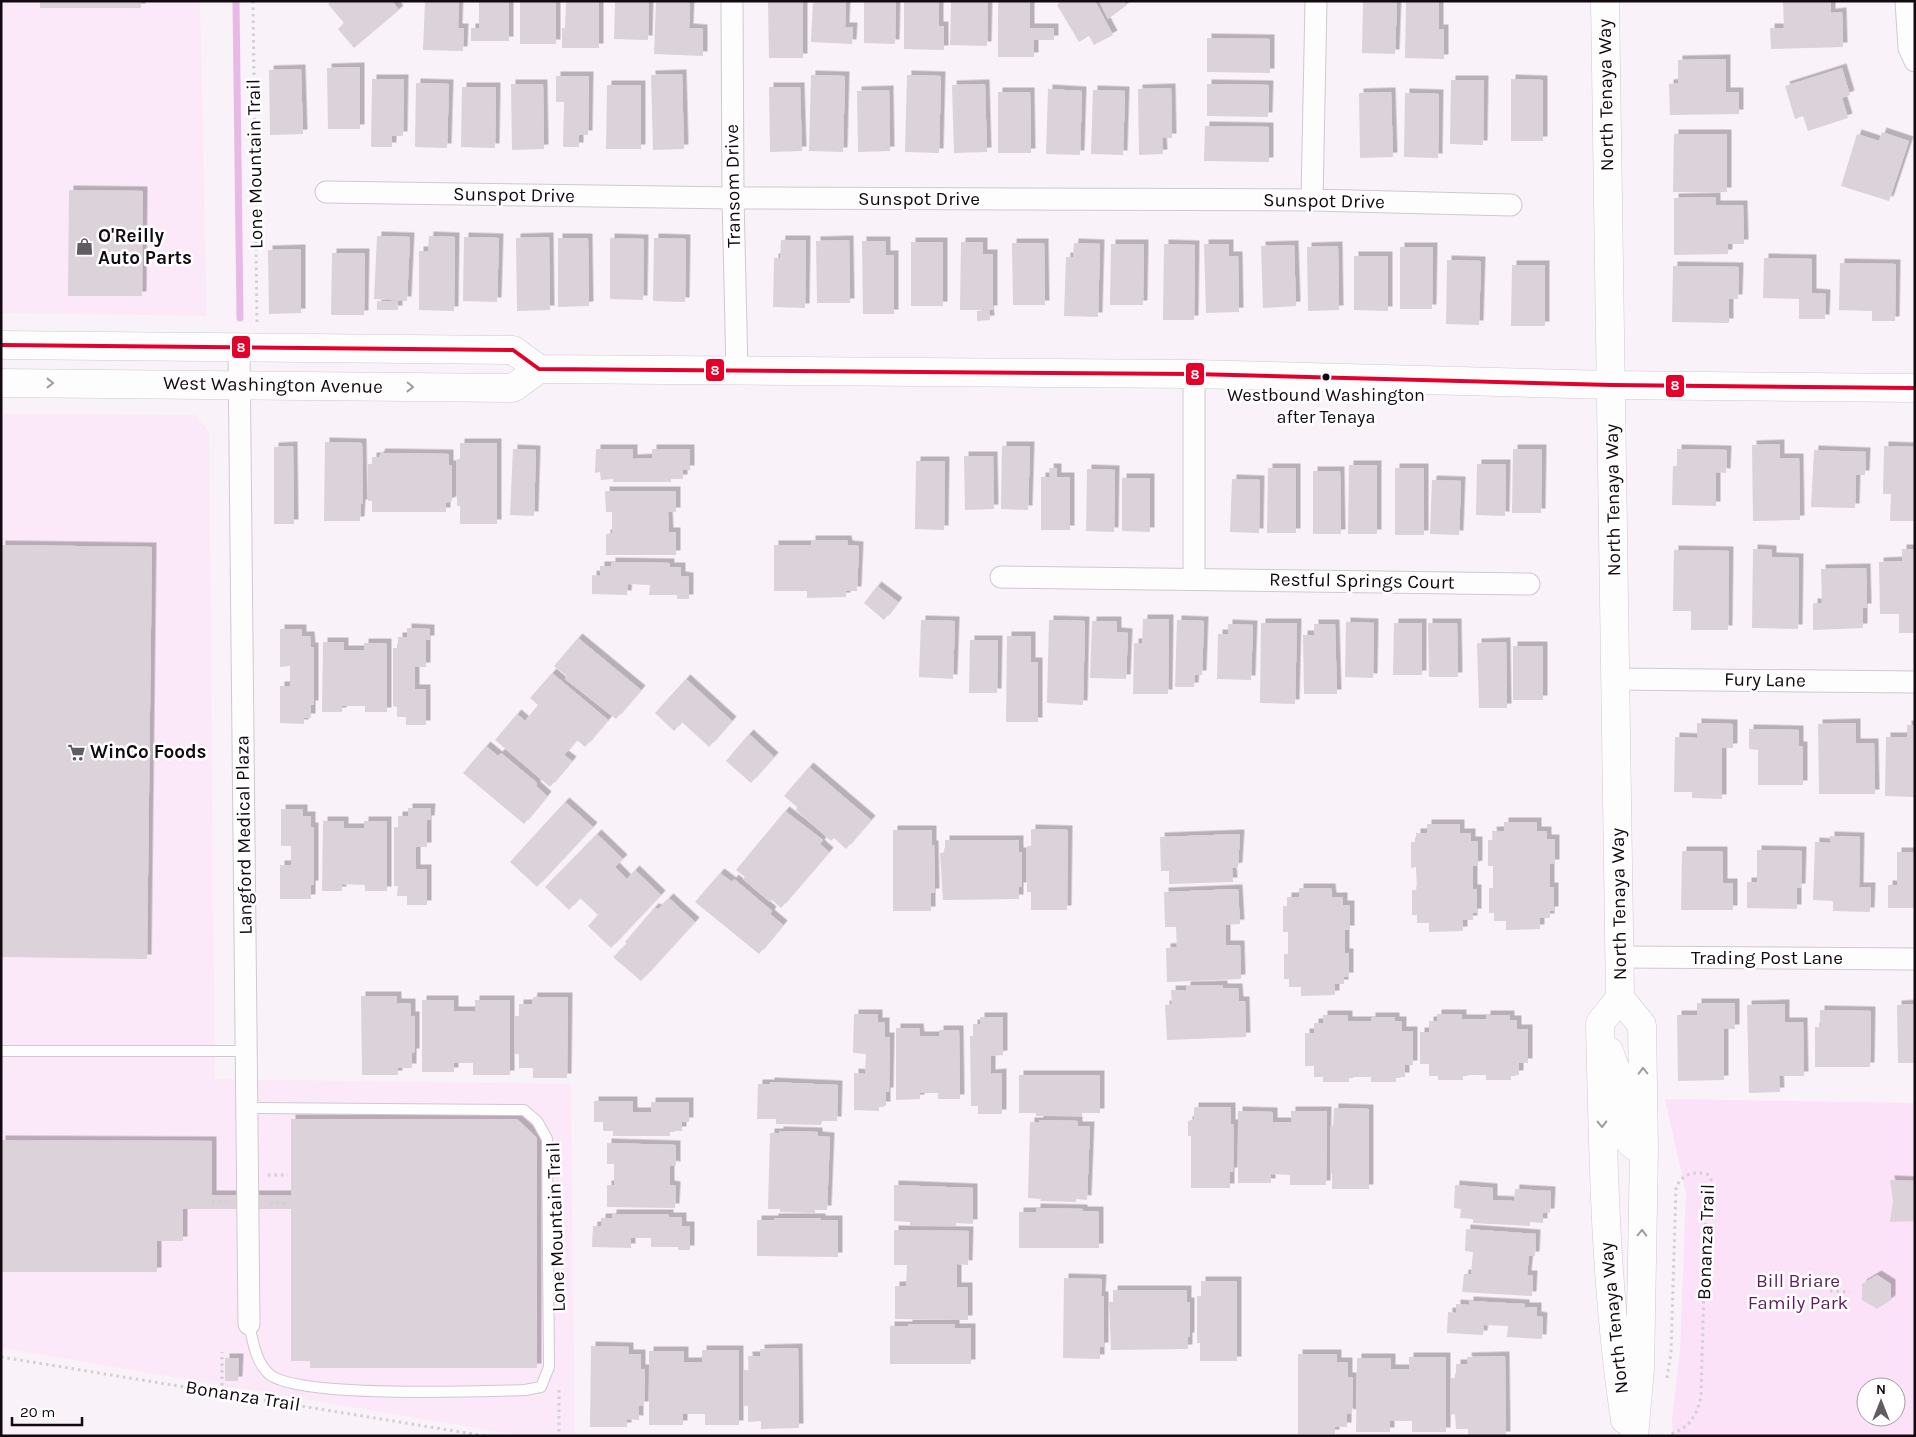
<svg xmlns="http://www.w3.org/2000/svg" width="1916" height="1437" viewBox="0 0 1916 1437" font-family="Karla,sans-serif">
  <defs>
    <filter id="shadow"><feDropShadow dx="4.5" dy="-4.5" stdDeviation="0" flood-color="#0004"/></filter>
  </defs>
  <rect width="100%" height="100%" fill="#faf2f9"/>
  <!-- built -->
  <path fill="#fbe9f9" d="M1 1H200L207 316 1 313Z
    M1 414 196 415 209 432 215 1079 571 1084 575 1436H524L1 1348Z"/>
  <!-- green -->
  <path fill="#fbe2f8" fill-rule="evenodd" d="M1665 1099 1915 1103V1436H1673L1672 1418 1680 1351 1686 1193ZM1866 1387H1896V1417H1866Z"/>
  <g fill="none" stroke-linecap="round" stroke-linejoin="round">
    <!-- stream -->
    <path stroke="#e8b9e5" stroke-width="7" d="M236 1 240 318"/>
  </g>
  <!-- building -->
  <path fill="#dbd2da" filter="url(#shadow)" d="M40 1H141V8H40Z
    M332 1H392L399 10 354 48 338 29 344 23 328 4Z
    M425 1H459L458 28H464L463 51 423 50Z
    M479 1H509V41H471V28H479Z
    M520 1H556V44H520Z
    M566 1H599V48H562V28H565Z
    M615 1H649L648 40 614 39Z
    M656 1H690L689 28 703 29V56L654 54Z
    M768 1H803V58H769Z
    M813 1H846L845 27H853L852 44 811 42Z
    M864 1H896L895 44 864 43Z
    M904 1H939V26H944V50L904 49Z
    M951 1H988L987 46 950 45Z
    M998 1H1030V28H1054V40H1034V57H998Z
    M1061 1H1095L1113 35 1094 45 1089 36 1079 42 1057 5Z
    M1099 1H1123L1127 5 1108 19Z
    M1363 1H1397L1395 54 1362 53Z
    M1406 1H1439V29H1444V59L1405 58Z
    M1783 1H1831V13L1842 12 1843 47 1771 49 1770 28H1784Z
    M1207 38 1270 39V73L1207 72Z
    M1726 59V92H1739V114L1670 115 1669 84 1678 83V60Z
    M360 67V129H328L327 68Z
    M1842 68 1850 95 1842 98 1848 118 1808 131 1803 116 1795 119 1785 86Z
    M301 69 303 134 270 135 269 70Z
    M682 74 684 149 653 150 651 75Z
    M811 75 845 76 843 152 809 151Z
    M907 75 941 76 939 153 905 152Z
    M556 76H589L588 135H579V147H563L564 102H556Z
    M372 79H404L403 136H392V147H371Z
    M1511 79 1543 80V141H1511Z
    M1451 80H1484L1483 145 1450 144Z
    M416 83 449 84 447 148 415 147Z
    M511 84H543L544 149 512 150Z
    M985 84 987 152 954 153 952 85Z
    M1207 84 1269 85 1268 117 1207 116Z
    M607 85H641V149H606Z
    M462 87H496L495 148 461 147Z
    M769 87H800L802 151 770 152Z
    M1171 88 1172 138H1162L1163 154 1139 155 1138 89Z
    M1048 89 1082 91 1080 155 1046 154Z
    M889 90 890 151 858 152 857 91Z
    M1093 90 1125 91 1123 155 1091 154Z
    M998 92H1030L1031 153H998Z
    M1391 92 1393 157 1360 158 1359 93Z
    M1405 93 1439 94 1438 158 1404 157Z
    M1205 126 1269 127V162L1204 161Z
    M1882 132 1909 141 1889 201 1841 186 1857 134 1879 141Z
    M1674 134H1727V192H1673Z
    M69 190 143 191 142 296H68Z
    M1716 197V205H1743L1744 244H1728V254L1674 255V198Z
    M377 236 410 237 407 301 374 299Z
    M429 236 455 237 454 311 419 310V251H428Z
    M464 237 499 238 497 302 463 301Z
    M549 237 550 310 517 311 516 238Z
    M558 238H588L589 306 558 307Z
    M610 238 644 239 643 300 610 299Z
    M654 238 686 239 685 302 653 301Z
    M781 240H806L805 308 773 307 774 258H780Z
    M849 240 850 303H817L816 241Z
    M862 241H886V255H894V314H863Z
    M911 242H943V306H911Z
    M961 242H983V254H993V310H960Z
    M1012 243H1044L1045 305H1013Z
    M1074 243 1100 244 1098 317 1064 316 1066 257H1073Z
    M1111 244H1144L1143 305H1110Z
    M1164 244 1195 245 1194 320H1163Z
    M1204 244H1229V256H1238L1239 312 1206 313Z
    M1294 245 1296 306 1263 308 1261 246Z
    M1338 246 1339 310 1308 311 1307 247Z
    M1400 247H1433L1432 309H1400Z
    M301 249V313L269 314 268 250Z
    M332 253H365L364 315H331Z
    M1354 256H1388V311L1354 310Z
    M1764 258 1812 259V293L1826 294 1825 319H1799V299L1763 298Z
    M1447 260 1481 261 1479 325 1446 324Z
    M1840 263 1896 264 1895 321H1872V311L1839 310Z
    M1512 265H1545V326H1511Z
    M1673 266 1739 267 1738 299H1729V323L1672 322Z
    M377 301H398V310H377Z
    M989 310 990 320 977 321V311Z
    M325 442 362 443 363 504H361L360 521H324Z
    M460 443H497V524H460V506H457V459H460Z
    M1780 444V458H1799L1800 520 1753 521 1752 445Z
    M293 446 294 524H274V447Z
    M1002 446H1030L1028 510 1001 509Z
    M1884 446 1915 447V521H1890L1891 494H1883Z
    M513 449 536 450 534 516 510 515Z
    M596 449H633V459L652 458V449H690V470H683V479H671V482H613V479L601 480 600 472 595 473Z
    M1513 449H1542L1541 513H1512Z
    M1677 449 1727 450 1726 473 1716 472V506L1672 505 1673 466H1677Z
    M1814 450 1866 452 1865 475H1856L1855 508 1811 507Z
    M381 453 449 454V465H452V501L446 503V512H372V501H368V464H372V457H379Z
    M964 456H993L994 509 965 510Z
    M916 461H945L944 530 915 529Z
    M1477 464H1506L1505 516 1476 515Z
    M1349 465H1377V534H1348Z
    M1049 468H1057V477H1070V530H1041V477H1050Z
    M1268 468H1296V533H1267Z
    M1395 468H1424V535H1395Z
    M1087 469 1115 470 1114 532 1086 531Z
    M1313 471H1340L1341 534H1313Z
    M1122 478H1150V532L1122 531Z
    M1232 479 1260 480 1259 533 1230 532Z
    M1432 480 1461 481 1459 535 1430 534Z
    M605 491H676V512H668L669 532H676V555H606V534L612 533V512H606Z
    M811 540H847L848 545 859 546 857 591H846V597L807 598V591H774V545H811Z
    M1 545 152 547 147 959 1 957Z
    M1753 549 1772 550V557L1799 558 1798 629 1752 628Z
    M1902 549H1915V633H1899V614H1880L1879 562 1902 561Z
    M1674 550 1729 551 1728 630H1691V611H1673Z
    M611 562 670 563V567H681V576L689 577V599H677V595H649L650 585 628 584 627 595 592 594V575L600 576V566H611Z
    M1866 568 1867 608H1863V628L1813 630V603H1822L1821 569Z
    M877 586 898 602 884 620 864 603Z
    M1143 619H1169L1168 694H1133L1134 643H1142Z
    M921 620 955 621 953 679 919 677Z
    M1049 620 1085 621 1083 705 1047 703Z
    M1177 620 1204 621 1202 675H1195L1194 687H1175Z
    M1092 621H1117V632L1128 633 1126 679 1090 678Z
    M1346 622 1374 623 1373 678 1345 677Z
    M1261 623H1297L1295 704 1260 703Z
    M1394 623H1422V675H1393Z
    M1428 623H1457L1458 677H1429Z
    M1228 624 1253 625 1251 680 1217 679 1218 634H1228Z
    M1314 624H1335L1337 694H1304L1303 635H1314Z
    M407 628 430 629V640H426V667H415V689H426V725H406V717H397V707L393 706V648H398V637H407Z
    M280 629H302V636H310L311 647H314V705H311V718H304V724L280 723V686H290V666L280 667Z
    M1007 636H1031V662H1038V722H1006Z
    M578 638 641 690 616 719 565 679 567 676 554 666Z
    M970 640H998L997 693H969Z
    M323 642H344V650H364V643H387V712H365V706H342V712H322Z
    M1506 642 1507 708H1479L1477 643Z
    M1513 646H1543V700H1513Z
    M552 673 608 720 585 747 577 740 564 755 572 761 550 787 495 740 517 714 525 721 538 705 530 698Z
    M686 679 732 721 709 747 682 722 674 731 655 713Z
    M1697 723 1733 724V748H1722V799L1692 798V792H1674L1675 737 1697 738Z
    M1856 723V743H1874L1875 794H1819L1818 724Z
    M1907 725H1915L1914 797 1885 796 1886 737H1907Z
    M1749 729 1799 730V746H1803V785H1758V750L1749 749Z
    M749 734 774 757 751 783 726 761Z
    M486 746 498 756 501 753 537 783 536 786 547 796 524 824 463 773Z
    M809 767 871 820 846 849 834 838 831 841 796 810 797 807 784 796Z
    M565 802 593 827 537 887 510 862Z
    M408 808H431L430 820H427V847H416V869H427V905H407V896H397L398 886H394V827H398V816H408Z
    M281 809H303V816H311V827H314V885H311V899H280V865H291V846H281Z
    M785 811 823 840 820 844 829 852 781 908 772 900 770 902 743 879 745 877 736 870Z
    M323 821H344V828H364V821H387V891H365V885L342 884V891H322Z
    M1504 822H1537V831H1547V839H1555V864H1550V887H1554V911H1550V918H1540V929L1506 930V921H1494V913H1489V888H1493V866H1488V840H1493L1492 831H1504Z
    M1427 824H1460V833H1471V841H1478V865L1473 866V889H1477V913H1473V920H1463V931L1429 932V923H1417V915H1412V890H1417L1416 867 1411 868V842H1416V833H1427Z
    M1031 829 1068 830 1067 910H1031V892H1027V846H1031Z
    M893 830H932V845H934L935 893H931V911H893Z
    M597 834 623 859 615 867 627 879 635 870 661 895 611 948 588 926 598 915 580 898 569 910 545 887Z
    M1240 834 1238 867 1232 868 1233 882 1169 884V871H1161L1160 837Z
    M1830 836 1860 837 1859 887H1871L1870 912 1833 911V901L1813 900 1815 842 1830 843Z
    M945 840H1019V852H1022V887H1019V899L943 900 940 853 945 852Z
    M1757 850 1802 851 1801 888H1797V909L1747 908V882H1757Z
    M1682 851H1723V883H1733V910H1681Z
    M1897 852H1915V908H1888V885H1897Z
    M720 873 732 882 734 879 772 911 770 914 783 925 759 954 695 902Z
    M1299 888H1331L1332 897H1343V905H1350V930H1345V953H1349V977H1344V984H1335V995L1301 996V987H1289V979H1284V954H1288V932H1283V906H1287V897H1299Z
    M1238 889 1240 924 1226 925V945H1240L1241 979 1167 982 1166 948 1177 947 1176 927H1165L1164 892Z
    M669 898 695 922 641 981 613 957 627 944 625 942 654 908 658 909Z
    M1223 985V988H1238L1239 1001H1245L1246 1037 1167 1040 1165 1005 1172 1004 1171 990H1186V986Z
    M361 996H397V1003H411V1016H415V1053H412V1068H398V1075H362Z
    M533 997H568L567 1078H533V1068H519V1054H515V1016H519V1004H532Z
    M422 1000H454V1011H475V1000H510V1075H473V1063H454V1072H422Z
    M1697 1003H1735V1029H1724V1080L1678 1081 1677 1015H1697Z
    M1785 1004V1022H1803L1804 1076H1779L1780 1092 1749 1093 1747 1005Z
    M1915 1004V1063H1898L1897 1005Z
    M1820 1010 1871 1011 1870 1067H1815V1027H1820Z
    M854 1014H878V1022H885V1037H890L889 1092H886V1106H879V1111L854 1110V1073L865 1074 866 1054 853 1053Z
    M1437 1014H1462V1019H1486V1015H1510V1020H1517V1029H1528V1063H1519V1075H1511V1080H1486V1075H1463V1080H1438V1076H1429V1064H1420V1032H1429V1021H1437Z
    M1323 1015H1348V1021H1371V1017H1395V1021H1402V1031H1413V1065H1405V1077H1396V1082H1371V1077H1349V1082H1323V1077H1314V1066H1305V1033H1314V1023H1323Z
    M980 1017H1003V1055L991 1056V1074L1002 1073V1114H978V1106H971L970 1036H973V1024H980Z
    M896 1028H919L920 1036H939V1030H959L960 1099H938V1093H920V1099L896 1100Z
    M1019 1075H1100V1113H1082V1116H1036V1113H1019Z
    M770 1082 838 1085 837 1121H822L821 1125 776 1124V1119H757L758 1084H770Z
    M594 1101H633V1112H651V1102H689V1122H682V1131H670V1136H613V1131H603V1122H594Z
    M1194 1107H1231V1124H1234L1233 1172H1230V1188H1191V1136H1188V1121L1194 1119Z
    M1334 1108 1369 1109V1189H1332V1173H1330V1126H1333Z
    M1238 1111 1273 1112V1122H1291V1111H1327L1326 1185H1290V1175L1271 1174V1183H1238Z
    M291 1119H517L537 1138V1368H310V1361H291V1209H183V1241H157V1272H1V1140L212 1141V1195H291Z
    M1039 1120 1078 1121V1126H1090L1087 1200 1076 1199V1202L1040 1201 1041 1199 1028 1198 1030 1122H1039Z
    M779 1131 818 1132V1136L830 1137 827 1210H815V1213L780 1212V1209H768L770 1133H779Z
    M607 1143 676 1145V1166L670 1165V1185L676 1186 675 1208 607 1207V1185H614V1164H607Z
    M1890 1180 1915 1181V1221L1890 1222 1893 1201Z
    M894 1185 973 1188V1224L956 1223V1226H910V1222L894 1221Z
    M1455 1185 1493 1188V1200L1514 1201 1515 1189 1551 1191 1550 1213H1543V1223L1530 1222V1226L1473 1223V1219L1460 1218 1461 1209 1454 1208Z
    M1036 1208 1083 1209V1211H1099V1248H1019V1212H1036Z
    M612 1214H669V1217H682V1226H690V1250H678V1247H651V1238H631V1248L592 1247 593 1226H601V1218H612Z
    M774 1218H821V1220H838V1257L757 1256V1220H774Z
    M1466 1229 1536 1234 1535 1256H1529L1527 1275H1533L1532 1296 1462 1292 1464 1274H1471L1473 1252 1465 1251Z
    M894 1230 969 1231 968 1265 957 1264V1287H968V1320L895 1319V1286H906L907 1265H894Z
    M1877 1275 1891 1284V1300L1877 1309 1862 1300V1284Z
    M1064 1278 1102 1279 1101 1296H1104V1347H1100V1359L1063 1358Z
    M1201 1281H1237V1361H1200V1343H1197V1296H1201Z
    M1113 1290H1187V1302H1190V1337H1188V1349L1111 1350 1109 1302H1113Z
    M1469 1301 1525 1304V1307H1537V1316L1543 1317 1542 1339 1507 1337 1508 1326 1484 1325 1483 1335 1447 1333 1448 1312 1456 1313V1304L1469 1305Z
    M908 1324H955V1328H971V1364H890V1326H908Z
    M591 1346 629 1347V1354H641V1369H645L644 1406H639V1420L627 1419V1427H590Z
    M798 1348 799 1428 761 1429V1421L748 1422V1406H744V1370H749L748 1356H760V1349Z
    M702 1350H739V1425H705V1414H683V1425H649V1351H684V1362H702Z
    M1298 1354H1337V1362H1348V1377H1353L1352 1414 1347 1413V1427H1335V1434H1298Z
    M1505 1356 1506 1436H1468V1429H1456L1455 1414 1451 1415V1378H1456V1364H1468L1467 1357Z
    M1409 1357H1446V1432H1412V1421H1390V1432H1356L1357 1358H1391V1369H1409Z
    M225 1358H239L238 1381H225Z"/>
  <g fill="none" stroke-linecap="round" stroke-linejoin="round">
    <defs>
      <path id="lane" d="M1 1051H246
        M247 1108 524 1110 537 1121 547 1139 549 1367 541 1387 525 1390C482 1391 293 1399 268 1373 255 1360 253 1341 249 1324"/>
      <path id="street" d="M732 1 733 198 737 371
        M1906 1 1909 48 1915 61
        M326 192 733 198 1312 200 1511 205
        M1312 200 1316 1
        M239 347 249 1324
        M1001 577 1529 584
        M1194 579V374
        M1616 679 1915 682
        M1620 957 1915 959"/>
      <path id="secondary" d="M1605 1 1620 998 1642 1025 1644 1150 1640 1369 1634 1436
        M1 345 513 350 539 369 1194 374 1611 385 1915 388
        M1 383 513 388 539 369
        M1620 998 1600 1023C1603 1156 1605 1289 1625 1420
        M1609 1051C1613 1063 1619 1076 1621 1089 1625 1111 1615 1143 1644 1150"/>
    </defs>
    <!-- lane casing -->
    <use href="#lane" stroke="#d0c8cf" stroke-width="12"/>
    <!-- street casing -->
    <use href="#street" stroke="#d0c8cf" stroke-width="23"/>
    <!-- secondary casing -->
    <use href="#secondary" stroke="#d0c8cf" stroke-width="29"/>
    <!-- path -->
    <path stroke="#d1cfd1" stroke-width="3" stroke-dasharray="2.5 4" stroke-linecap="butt" d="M253 1 257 323
      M268 1175H288
      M212 1202H227
      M270 1203H288
      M1830 1291 1850 1292
      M1 1357 485 1436
      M1667 1378 1671 1353 1676 1187C1683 1174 1692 1171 1707 1174L1712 1181 1706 1210 1701 1397C1697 1415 1689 1429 1670 1434
      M559 1390V1436
      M222 1392V1352"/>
    <!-- lane -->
    <use href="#lane" stroke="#fefdfe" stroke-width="10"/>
    <!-- street -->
    <use href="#street" stroke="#fefdfe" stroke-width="21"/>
    <!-- secondary -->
    <use href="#secondary" stroke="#fefdfe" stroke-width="28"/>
    <defs>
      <path id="bus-1" d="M1 345 513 350 539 369 1194 374 1611 385 1915 388"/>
    </defs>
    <!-- bus-1 casing -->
    <use href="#bus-1" stroke="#fff" stroke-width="8"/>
    <!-- bus-1 -->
    <use href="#bus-1" stroke="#e4002b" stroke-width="4"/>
  </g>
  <!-- one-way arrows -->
  <defs><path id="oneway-chevron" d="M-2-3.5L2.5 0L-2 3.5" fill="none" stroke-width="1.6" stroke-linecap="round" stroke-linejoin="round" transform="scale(1.25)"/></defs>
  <g stroke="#a09b9f">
    <use href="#oneway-chevron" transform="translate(50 383)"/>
    <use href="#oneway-chevron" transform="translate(410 387) rotate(1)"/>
    <use href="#oneway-chevron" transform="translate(1643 1071) rotate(-91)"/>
    <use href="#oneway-chevron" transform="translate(1602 1124) rotate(89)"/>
    <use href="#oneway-chevron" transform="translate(1642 1233) rotate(-89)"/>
  </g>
  <!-- icons -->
  <defs>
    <symbol id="shop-bare" viewBox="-9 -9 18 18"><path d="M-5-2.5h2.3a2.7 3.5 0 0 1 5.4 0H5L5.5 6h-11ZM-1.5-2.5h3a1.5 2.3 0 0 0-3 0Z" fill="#635b62" stroke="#fff" stroke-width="2.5" paint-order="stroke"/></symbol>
    <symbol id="supermarket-bare" viewBox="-9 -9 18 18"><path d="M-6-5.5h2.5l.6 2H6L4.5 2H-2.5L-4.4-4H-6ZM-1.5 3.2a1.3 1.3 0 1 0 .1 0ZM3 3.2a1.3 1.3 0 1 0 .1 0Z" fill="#635b62" stroke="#fff" stroke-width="2.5" paint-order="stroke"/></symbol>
  </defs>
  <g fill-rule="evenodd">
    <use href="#shop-bare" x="72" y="234" width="25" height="25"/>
    <use href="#supermarket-bare" x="64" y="740" width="25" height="25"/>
  </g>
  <!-- markers -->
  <circle fill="#120911" stroke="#fff" stroke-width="2" cx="1326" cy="377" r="4.5"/>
  <g text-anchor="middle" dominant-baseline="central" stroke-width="5" stroke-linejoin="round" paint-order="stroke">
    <!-- bus labels -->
    <g font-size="18" fill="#120911" stroke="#fff">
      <text x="1326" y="395">Westbound Washington<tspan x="1326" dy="22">after Tenaya</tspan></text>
    </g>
    <!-- street labels -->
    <g font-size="19" fill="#120911" stroke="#fff">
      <text transform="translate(1606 95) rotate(-91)">North Tenaya Way</text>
      <text transform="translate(255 164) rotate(-91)">Lone Mountain Trail</text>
      <text transform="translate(733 186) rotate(-91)">Transom Drive</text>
      <text transform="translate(514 195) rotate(1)">Sunspot Drive</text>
      <text x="919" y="199">Sunspot Drive</text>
      <text transform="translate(1324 201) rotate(1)">Sunspot Drive</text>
      <text transform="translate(273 385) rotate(1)">West Washington Avenue</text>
      <text transform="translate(1613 500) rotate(-91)">North Tenaya Way</text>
      <text transform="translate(1362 581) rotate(1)">Restful Springs Court</text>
      <text transform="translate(1765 680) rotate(1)">Fury Lane</text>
      <text transform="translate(244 835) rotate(-91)">Langford Medical Plaza</text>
      <text transform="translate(1619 904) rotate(-91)">North Tenaya Way</text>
      <text x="1767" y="958">Trading Post Lane</text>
      <text transform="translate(556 1227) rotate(-92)">Lone Mountain Trail</text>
      <text transform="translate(1706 1242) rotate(-88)">Bonanza Trail</text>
      <text transform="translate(1614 1318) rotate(-96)">North Tenaya Way</text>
      <text transform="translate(243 1396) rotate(9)">Bonanza Trail</text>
    </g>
    <!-- poi labels -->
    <g font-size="19" font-weight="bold" fill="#120911" stroke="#fff" text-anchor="start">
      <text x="98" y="236">O'Reilly<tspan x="98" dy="22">Auto Parts</tspan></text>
      <text x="90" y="752">WinCo Foods</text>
    </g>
    <!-- park labels -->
    <g font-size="19" fill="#641a61" stroke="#fff">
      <text x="1798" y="1281">Bill Briare<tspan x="1798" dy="22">Family Park</tspan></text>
    </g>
  </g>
  <g stroke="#fff" stroke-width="2">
    <rect x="231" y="335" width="20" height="24" rx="5" fill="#e4002b"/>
    <rect x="705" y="358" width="20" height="24" rx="5" fill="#e4002b"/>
    <rect x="1185" y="362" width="20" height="24" rx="5" fill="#e4002b"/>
    <rect x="1665" y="374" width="20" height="24" rx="5" fill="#e4002b"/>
  </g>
  <g font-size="14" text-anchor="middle" font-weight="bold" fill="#fff">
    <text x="241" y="352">8</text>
    <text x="715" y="375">8</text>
    <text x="1195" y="379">8</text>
    <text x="1675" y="390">8</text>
  </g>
  <!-- border -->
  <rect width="1916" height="1437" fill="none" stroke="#120911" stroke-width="5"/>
  <!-- north arrow -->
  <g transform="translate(1881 1402)"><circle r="24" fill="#ffffff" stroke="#a09da0"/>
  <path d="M0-4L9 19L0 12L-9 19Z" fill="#635b62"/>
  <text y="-8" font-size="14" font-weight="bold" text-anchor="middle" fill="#120911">N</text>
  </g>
  <!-- scale -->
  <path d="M12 1417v8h70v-8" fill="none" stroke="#120911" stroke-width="2.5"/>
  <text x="20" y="1417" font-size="15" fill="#120911" stroke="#ffffff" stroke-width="4" paint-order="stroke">20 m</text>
</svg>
